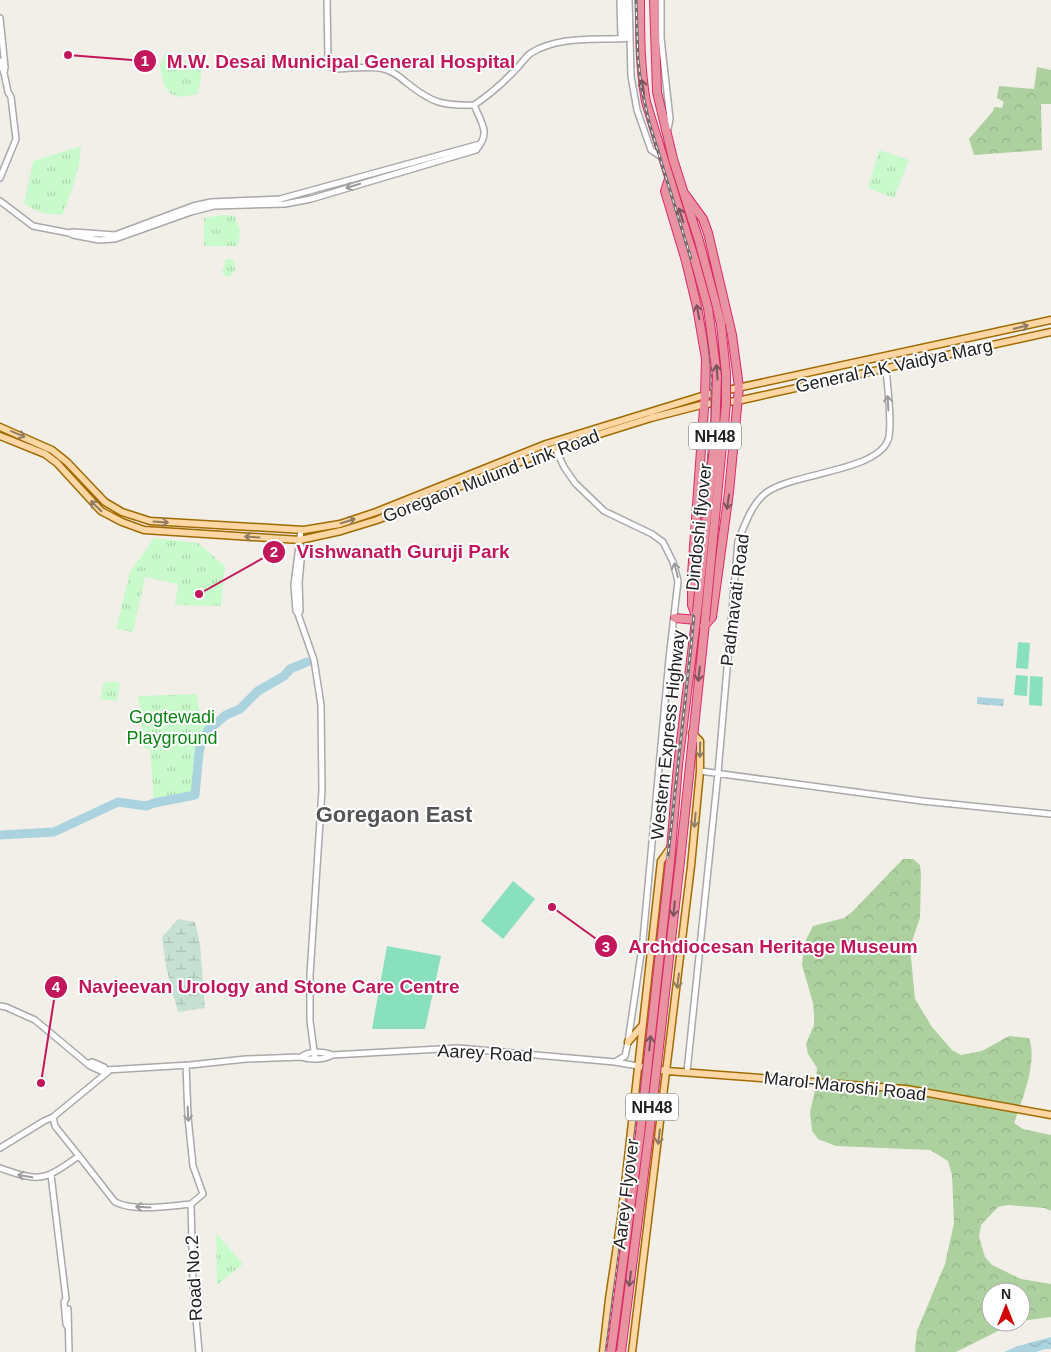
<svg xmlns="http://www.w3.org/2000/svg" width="1051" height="1352" viewBox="0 0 1051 1352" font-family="Helvetica,sans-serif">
  <defs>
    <pattern id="forest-crowns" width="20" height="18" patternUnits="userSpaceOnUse" patternTransform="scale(1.25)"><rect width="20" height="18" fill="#add19e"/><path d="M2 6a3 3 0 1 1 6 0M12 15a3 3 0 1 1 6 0" fill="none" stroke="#95b388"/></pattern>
    <pattern id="wetland-marsh" width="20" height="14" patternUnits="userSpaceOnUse" patternTransform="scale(1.25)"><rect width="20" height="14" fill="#c6e0d4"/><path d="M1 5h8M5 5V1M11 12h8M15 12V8" fill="none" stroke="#aac0b6"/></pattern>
    <pattern id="park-tufts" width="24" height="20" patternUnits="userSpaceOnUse" patternTransform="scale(1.25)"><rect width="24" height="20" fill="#c8facc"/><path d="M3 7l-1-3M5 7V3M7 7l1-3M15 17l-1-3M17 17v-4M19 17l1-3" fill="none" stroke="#acd6af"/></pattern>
    <pattern id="water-waves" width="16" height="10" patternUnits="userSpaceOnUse" patternTransform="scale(1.25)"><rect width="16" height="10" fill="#aad3df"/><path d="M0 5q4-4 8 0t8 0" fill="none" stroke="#92b5bf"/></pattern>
  </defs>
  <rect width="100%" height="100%" fill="#f2efe9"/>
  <!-- forest -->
  <path fill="url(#forest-crowns)" d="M1037 67 1051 70V104H1041L1042 150 974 155 969 139 993 111 994 107 1002 108 1004 102 997 98 999 86 1034 89Z
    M903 859H913L920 865 921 875 920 918 910 947 915 999 932 1027 952 1050 961 1055 982 1051 1009 1036 1029 1038C1038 1062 1022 1100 1014 1123L1023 1129 1051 1135V1211L1045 1208 1008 1205 998 1207 981 1225 979 1237 985 1257 992 1265 1021 1279 1051 1284V1317L1021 1321V1292H991V1322H1016L956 1352H916L915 1350 917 1331 945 1264 954 1223 952 1175 948 1161 930 1150 836 1146 818 1139 812 1131 810 1112 815 1090 817 1068 808 1054 806 1044 814 1025V1015L813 1003 802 965 804 944 813 926 844 918 852 912Z"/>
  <!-- wetland -->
  <path fill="url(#wetland-marsh)" d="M178 919 195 922 200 944 205 1008 178 1012 166 967 162 937Z"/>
  <!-- park -->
  <path fill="url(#park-tufts)" d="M166 52 201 67V81L197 94 181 97 171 94 164 86 160 66Z
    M81 146C80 170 71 192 63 214 47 215 37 213 24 203L33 161Z
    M879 150 909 160 894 198 868 188Z
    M221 215 235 216 240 231 238 246H204V218Z
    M227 259H232L235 263V270L230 277 225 276 222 272 225 264 224 261Z
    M154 538 198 543 225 566 221 606 175 605 178 584 145 577 133 632 116 629 130 572Z
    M110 681 120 683 117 701 100 699 104 682 109 683Z
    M197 694 200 717 205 720 208 727C195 748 196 770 194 794L154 801 150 750 144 748 138 696Z
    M216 1233 243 1264 217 1285Z"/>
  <!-- pitch -->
  <path fill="#88e0be" d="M1018 642 1030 643 1028 669 1016 668Z
    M1016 675 1028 676 1027 696 1014 695Z
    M1030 676 1043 677 1042 706 1029 705Z
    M513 881 535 899 503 939 481 921Z
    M387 946 441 956 425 1029H372Z"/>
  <!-- water -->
  <path fill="url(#water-waves)" d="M977 697 1004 699 1003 706 977 704Z
    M1051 1337V1349H1045L1036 1352H1004L1018 1346Z"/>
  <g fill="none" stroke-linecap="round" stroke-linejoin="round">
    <!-- river -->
    <path stroke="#aad3df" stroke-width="9" d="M0 835 54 832 118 802 146 806 154 803 195 795 199 753 201 743 208 730 226 715 240 709 258 691 284 676 290 669 307 662"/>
    <defs>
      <path id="minor" d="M327 0 328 58 330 66 334 69C350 69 369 65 384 69 393 71 400 77 407 83 432 103 443 106 474 105
        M620 0 621 38
        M624 0 625 38
        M629 0 631 76 637 110 651 150 663 158
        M661 0V38L670 119 668 129
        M0 18 5 67 4 73 0 61
        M474 105C491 94 505 81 518 67 522 63 526 56 531 53 560 35 597 41 629 38
        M0 178 16 139 11 97 8 92 4 73
        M0 201 33 226 69 233 73 235 99 240 115 239 191 212 214 206 285 204 311 199 476 150C491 133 482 124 474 105
        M69 233 73 232 115 235 193 206 211 202 280 199 480 144
        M555 448 564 467 575 483 604 511 652 534 663 542 673 562 678 581 669 659 643 940 628 1042 625 1056 615 1062
        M301 530 294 585 296 611 298 614 314 660 321 705 322 790 310 975V1021L315 1058
        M298 614 300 611 299 582 302 550 300 545
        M700 771 922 801 1051 814
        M0 1006 6 1007 35 1020 90 1066 101 1071 106 1070 104 1067 92 1062 89 1063
        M301 1057C308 1051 324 1051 332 1055L458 1048 615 1062 638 1066
        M186 1065 188 1117 193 1166 203 1194 191 1204
        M106 1070 190 1065 246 1059 301 1057C309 1060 325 1060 332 1055
        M687 1072 718 773 738 541C745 524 752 503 767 492 794 473 877 471 888 440 893 427 887 384 886 368
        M0 1148 44 1121 53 1117 109 1071
        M79 1156 115 1202C135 1212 169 1206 191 1204
        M0 1168C42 1183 44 1180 79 1156L55 1126 53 1117
        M51 1175 66 1299 64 1302 66 1324 68 1327
        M191 1204 193 1283 199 1352
        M68 1309 69 1352"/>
      <path id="major" d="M0 427 52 450 67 462 105 502 122 512 150 521 304 530 340 524 376 512 546 444 705 395 1051 320
        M0 436 45 454 57 463 101 511 122 522 144 530 300 540 341 531 377 520 555 448 651 418 705 404 737 401 1051 332
        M628 1042 641 1027
        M643 1067 667 1071 906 1089 1051 1115
        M603 1352 609 1299 622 1212 661 861 671 847
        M632 1352 691 866 700 771V741L692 733"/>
      <path id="highway" d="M640 0C640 34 640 68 646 102L695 261
        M654 0 657 92 673 159 699 241 721 324
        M669 179 665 191 686 261 697 307 706 359 705 395 692 574V605L696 616
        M684 193 703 219 708 233 732 335 739 387 729 492 712 617 704 626
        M675 618 696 620
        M680 861 705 623
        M670 862 678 765 697 612"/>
    </defs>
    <!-- minor casing -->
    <use href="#minor" stroke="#a9a9a9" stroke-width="8"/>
    <!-- major casing -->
    <use href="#major" stroke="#a06b00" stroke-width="9"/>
    <!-- highway casing -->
    <use href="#highway" stroke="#dc2a67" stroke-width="10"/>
    <!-- minor -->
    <use href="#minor" stroke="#fff" stroke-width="5"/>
    <!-- major -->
    <use href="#major" stroke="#fcd6a4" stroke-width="6"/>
    <!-- highway -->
    <use href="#highway" stroke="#e892a2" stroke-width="8"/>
    <defs>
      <path id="rail" d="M606 1352 648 1038 691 647 712 419V376L705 304 649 122 641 86 638 59 636 0"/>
    </defs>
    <!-- rail casing -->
    <use href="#rail" stroke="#707070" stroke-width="3"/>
    <!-- rail -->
    <use href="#rail" stroke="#fff" stroke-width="1" stroke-dasharray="4" stroke-linecap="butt"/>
    <defs>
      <path id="highway-bridge" d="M695 261 708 308 717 376 715 436 697 612
        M705 621 726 404V374L721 324
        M611 1352 640 1134 670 862
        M621 1352 650 1126 680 861"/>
    </defs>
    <!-- highway-bridge casing -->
    <use href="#highway-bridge" stroke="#dc2a67" stroke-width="10" stroke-linecap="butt"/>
    <!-- highway-bridge -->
    <use href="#highway-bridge" stroke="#e892a2" stroke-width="8"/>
  </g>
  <!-- one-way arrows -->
  <defs><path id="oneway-shaft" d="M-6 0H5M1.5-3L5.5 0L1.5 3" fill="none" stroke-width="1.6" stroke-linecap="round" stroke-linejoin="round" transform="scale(1.25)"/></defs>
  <g stroke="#7b545c">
    <use href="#oneway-shaft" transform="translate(643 87) rotate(-99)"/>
    <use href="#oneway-shaft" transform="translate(681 215) rotate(-108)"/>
    <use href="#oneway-shaft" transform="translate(698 312) rotate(-101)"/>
    <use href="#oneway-shaft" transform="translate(717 372) rotate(-94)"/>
    <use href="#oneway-shaft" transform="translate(728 502) rotate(98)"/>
    <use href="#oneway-shaft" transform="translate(699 674) rotate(97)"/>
    <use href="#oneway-shaft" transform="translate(674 909) rotate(96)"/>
    <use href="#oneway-shaft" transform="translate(650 1043) rotate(-84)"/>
    <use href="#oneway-shaft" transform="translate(630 1279) rotate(97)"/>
  </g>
  <g stroke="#9c9c9c">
    <use href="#oneway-shaft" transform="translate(353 186) rotate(163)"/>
    <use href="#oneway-shaft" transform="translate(888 403) rotate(-93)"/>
    <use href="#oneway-shaft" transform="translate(676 570) rotate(-104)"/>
    <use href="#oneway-shaft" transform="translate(188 1114) rotate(87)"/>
    <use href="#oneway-shaft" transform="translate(25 1176) rotate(-170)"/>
    <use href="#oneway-shaft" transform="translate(143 1207) rotate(-177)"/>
  </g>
  <g stroke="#8f7c63">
    <use href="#oneway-shaft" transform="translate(1021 327) rotate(-13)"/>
    <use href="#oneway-shaft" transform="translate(18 434) rotate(23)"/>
    <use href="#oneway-shaft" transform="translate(96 506) rotate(-136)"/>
    <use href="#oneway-shaft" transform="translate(348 521) rotate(-17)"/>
    <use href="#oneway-shaft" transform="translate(161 522) rotate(4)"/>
    <use href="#oneway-shaft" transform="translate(252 537) rotate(-176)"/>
    <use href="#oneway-shaft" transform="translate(700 750) rotate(91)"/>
    <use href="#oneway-shaft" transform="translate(695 820) rotate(95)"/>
    <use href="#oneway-shaft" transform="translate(678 981) rotate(97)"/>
    <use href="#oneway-shaft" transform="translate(659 1137) rotate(97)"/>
  </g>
  <g text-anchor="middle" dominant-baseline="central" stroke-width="4" stroke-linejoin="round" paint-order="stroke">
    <!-- shield labels -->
    <g fill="#fff" stroke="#646464" stroke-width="1">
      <rect x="689" y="422.5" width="52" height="27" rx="4"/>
      <rect x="626" y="1093.5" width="52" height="27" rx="4"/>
    </g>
    <g font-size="16" font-weight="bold" fill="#222">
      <text x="715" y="436">NH48</text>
      <text x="652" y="1107">NH48</text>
    </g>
    <!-- street labels -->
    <g font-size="18" fill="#222" stroke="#fff">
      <text transform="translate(894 366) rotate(-12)">General A K Vaidya Marg</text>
      <text transform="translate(491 476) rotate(-21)">Goregaon Mulund Link Road</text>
      <text transform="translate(699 527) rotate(-84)">Dindoshi flyover</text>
      <text transform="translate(735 600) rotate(-83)">Padmavati Road</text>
      <text transform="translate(668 735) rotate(-84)">Western Express Highway</text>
      <text transform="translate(485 1053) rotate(3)">Aarey Road</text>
      <text transform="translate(845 1086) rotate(6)">Marol-Maroshi Road</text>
      <text transform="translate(626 1194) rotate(-83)">Aarey Flyover</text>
      <text transform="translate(194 1278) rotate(-93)">Road No.2</text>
    </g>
    <!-- park labels -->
    <g font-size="18" fill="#0c8416" stroke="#fff">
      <text x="172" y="717">Gogtewadi<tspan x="172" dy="21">Playground</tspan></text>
    </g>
    <!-- district labels -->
    <g font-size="22" font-weight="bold" fill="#555" stroke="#fff">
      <text x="394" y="814">Goregaon East</text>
    </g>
  </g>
  <!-- callouts -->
  <path fill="none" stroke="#c2185b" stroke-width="2" d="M68 55L145 61M199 594L274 552M552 907L606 946M41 1083L56 987"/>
  <g fill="#c2185b" stroke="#fff" stroke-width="2">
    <circle cx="68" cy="55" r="5"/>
    <circle cx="199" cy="594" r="5"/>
    <circle cx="552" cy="907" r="5"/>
    <circle cx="41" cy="1083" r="5"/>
    <circle cx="145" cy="61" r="12"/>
    <circle cx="274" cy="552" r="12"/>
    <circle cx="606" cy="946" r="12"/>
    <circle cx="56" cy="987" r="12"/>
  </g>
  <g font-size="15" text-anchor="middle" font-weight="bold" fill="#fff">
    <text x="145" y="66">1</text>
    <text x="274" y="557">2</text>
    <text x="606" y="952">3</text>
    <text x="56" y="992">4</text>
  </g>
  <g font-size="19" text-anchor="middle" font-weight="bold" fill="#c2185b" stroke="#fff" stroke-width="4" stroke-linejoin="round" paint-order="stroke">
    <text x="341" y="68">M.W. Desai Municipal General Hospital</text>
    <text x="403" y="558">Vishwanath Guruji Park</text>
    <text x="773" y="953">Archdiocesan Heritage Museum</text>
    <text x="269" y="993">Navjeevan Urology and Stone Care Centre</text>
  </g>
  <!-- north arrow -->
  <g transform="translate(1006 1307)"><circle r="24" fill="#ffffff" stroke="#a7a7a7"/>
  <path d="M0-4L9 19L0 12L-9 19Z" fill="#d40000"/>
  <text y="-8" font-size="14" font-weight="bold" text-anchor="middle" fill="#222222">N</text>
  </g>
</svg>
